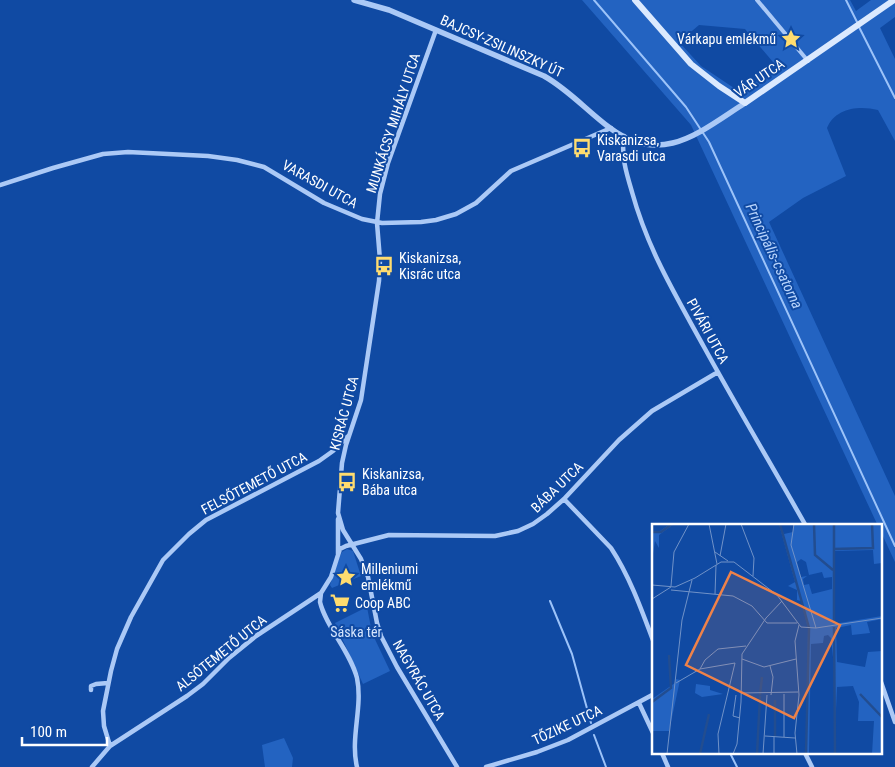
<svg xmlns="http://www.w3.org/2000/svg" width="895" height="767" viewBox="0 0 895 767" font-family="'Roboto Condensed',sans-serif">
  <rect width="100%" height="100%" fill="#104aa3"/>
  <!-- green -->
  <path fill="#2363c1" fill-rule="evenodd" d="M582 0H850L856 11 871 0H895V17L880 28 895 59V141L878 110C859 105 835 108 827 128L846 176 803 198 769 222 895 496V562L881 532V526H878L691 125ZM699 25 745 29 778 68 740 92 701 66 679 42Z
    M347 549 353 551 361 576 332 588 330 585 340 556 342 552Z
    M367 607 372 633 390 671 363 684 335 623Z
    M284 738 293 758 292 767H265L262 745Z"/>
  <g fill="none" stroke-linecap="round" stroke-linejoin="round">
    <!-- stream -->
    <path stroke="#9cc3f9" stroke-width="2" d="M594 0 686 107 709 142 895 546
      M846 0 857 22
      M859 27 895 98
      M550 601 572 654 591 723
      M594 735 606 767
      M730 753 737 767"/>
    <!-- pedestrian -->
    <path stroke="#abc9f6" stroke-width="4" d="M757 0 808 61"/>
    <!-- minor -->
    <path stroke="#abc9f6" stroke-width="4.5" d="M436 30 388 163 380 194 377 223 380 260 379 281 361 400 346 445 342 463 338 513 343 530 361 559 368 577 377 623 381 636 397 667 457 767
      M624 136C621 156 626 172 632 192 648 250 675 294 704 347 737 407 772 466 806 526
      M0 185 53 168 103 154 128 152 208 156 237 160 264 167 324 203 362 219 382 223 421 222 436 220 456 214 476 203 511 171 611 128
      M564 499 611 548C630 577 642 611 654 643
      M338 554V519
      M881 682 895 722
      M91 690V686L96 684 108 683
      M639 703 654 735
      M110 746 104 726 103 711 111 671 117 649 131 617 163 560 189 534 206 520 319 461 333 451 347 437
      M662 753 668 767
      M805 753 812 767
      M92 767 110 746 187 696 203 684 229 658 256 636 321 593
      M357 767C350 738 363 707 357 678 350 651 326 627 320 602L321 593 331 577 338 555 340 549 346 546 389 535 495 536 518 531 533 524 547 514 564 499 619 440 652 411 718 372
      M486 767 537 752 568 740 654 694"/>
    <!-- tertiary -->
    <path stroke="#abc9f6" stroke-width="5.5" d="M354 0 389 10 544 76C569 90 587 111 610 128 662 167 701 131 745 103"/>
    <!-- secondary -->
    <path stroke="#dbe9fe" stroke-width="6" d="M635 0 691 64 719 86 745 103 894 0"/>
  </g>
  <!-- icons -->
  <defs>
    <symbol id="sight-bare" viewBox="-9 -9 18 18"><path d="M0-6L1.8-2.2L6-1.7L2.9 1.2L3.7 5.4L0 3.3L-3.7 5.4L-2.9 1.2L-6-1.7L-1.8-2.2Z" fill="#ffdc6f" stroke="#104aa3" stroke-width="2.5" paint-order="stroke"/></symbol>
    <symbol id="bus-bare" viewBox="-9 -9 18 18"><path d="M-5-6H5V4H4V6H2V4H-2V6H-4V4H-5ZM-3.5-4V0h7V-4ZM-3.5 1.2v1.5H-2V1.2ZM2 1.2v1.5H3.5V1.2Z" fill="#ffdc6f" stroke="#104aa3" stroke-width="2.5" paint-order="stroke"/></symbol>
    <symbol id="supermarket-bare" viewBox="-9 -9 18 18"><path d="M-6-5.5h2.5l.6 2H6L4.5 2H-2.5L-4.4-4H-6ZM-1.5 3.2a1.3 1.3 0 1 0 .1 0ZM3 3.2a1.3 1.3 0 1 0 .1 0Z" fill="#ffdc6f" stroke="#104aa3" stroke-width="2.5" paint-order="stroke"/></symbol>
  </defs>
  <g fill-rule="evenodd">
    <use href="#sight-bare" x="777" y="25" width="28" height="28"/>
    <use href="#bus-bare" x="568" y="134" width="28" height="28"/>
    <use href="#bus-bare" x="370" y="252" width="28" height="28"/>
    <use href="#bus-bare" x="333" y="468" width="28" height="28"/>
    <use href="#sight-bare" x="332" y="563" width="28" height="28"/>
    <use href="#supermarket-bare" x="326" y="589" width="28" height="28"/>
  </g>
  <g text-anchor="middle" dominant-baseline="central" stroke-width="4" stroke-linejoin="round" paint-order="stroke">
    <!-- poi labels -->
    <g font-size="14" fill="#fff" stroke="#104aa3" text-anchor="start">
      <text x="776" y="39" text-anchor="end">Várkapu emlékmű</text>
      <text x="597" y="140">Kiskanizsa,<tspan x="597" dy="16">Varasdi utca</tspan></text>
      <text x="399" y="258">Kiskanizsa,<tspan x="399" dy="16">Kisrác utca</tspan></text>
      <text x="362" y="474">Kiskanizsa,<tspan x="362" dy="16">Bába utca</tspan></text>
      <text x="361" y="569">Milleniumi<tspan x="361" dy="16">emlékmű</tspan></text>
      <text x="355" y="603">Coop ABC</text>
    </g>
    <!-- street labels -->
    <g font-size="14" fill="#fff" stroke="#104aa3">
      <text transform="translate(502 46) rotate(24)">BAJCSY-ZSILINSZKY ÚT</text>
      <text transform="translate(759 78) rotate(-34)">VÁR UTCA</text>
      <text transform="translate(393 123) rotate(-72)">MUNKÁCSY MIHÁLY UTCA</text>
      <text transform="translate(320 184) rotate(29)">VARASDI UTCA</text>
      <text transform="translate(708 331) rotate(61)">PIVÁRI UTCA</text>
      <text transform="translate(344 413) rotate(-75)">KISRÁC UTCA</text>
      <text transform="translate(254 483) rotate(-28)">FELSŐTEMETŐ UTCA</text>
      <text transform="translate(557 487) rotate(-44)">BÁBA UTCA</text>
      <text transform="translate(221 653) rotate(-39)">ALSÓTEMETŐ UTCA</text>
      <text transform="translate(419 680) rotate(60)">NAGYRÁC UTCA</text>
      <text transform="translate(567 725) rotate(-25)">TŐZIKE UTCA</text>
    </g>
    <!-- park labels -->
    <g font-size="14" fill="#d4e5fe" stroke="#104aa3">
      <text x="356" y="632">Sáska tér</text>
    </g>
    <!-- water labels -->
    <g font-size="15" font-style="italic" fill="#b8d4fc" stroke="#104aa3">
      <text transform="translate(774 256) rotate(65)">Principális-csatorna</text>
    </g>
  </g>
  <!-- overview -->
  <g transform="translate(652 524)">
    <rect width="230" height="230" fill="#104aa3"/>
    <path d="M18 0H22L7 11V24L3 17 0 36V7H8ZM127 0 132 10 141 8V0H230V39L222 40 221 26 182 27V100L230 92V95L215 98 218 109 200 111 199 101 184 104 185 138 213 143 216 128 230 127V230H220L222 197H206L207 178 201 162 185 163 182 230V143L179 114 176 111 172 112 171 119 159 120 157 230H154L156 104 149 77 145 76V66L136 62 143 58ZM149 35 154 38 157 51 170 48 172 54 180 53V65L160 70 157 60 152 61 151 55 155 52 149 53 145 38ZM24 155 28 156 17 207H0V175L23 159ZM44 160 58 162V166L71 170 50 173 43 169Z" fill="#2363c1" fill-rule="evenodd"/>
    <path fill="none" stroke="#224d90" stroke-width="2.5" d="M128 0 157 104 154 230M162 0 163 31 181 46M0 8H9L20 0M181 25 221 24 220 0M182 99V0M182 103 183 230M208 170 230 193M108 171 110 153M123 176V212M0 178 19 164 17 131M48 230 57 190M105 230 108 172"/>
    <path fill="none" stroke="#7092c8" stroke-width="1" d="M57 0 65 40M89 0 102 34 101 52M142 0 139 21 164 104 230 94M63 28 76 37M68 32 74 0M43 54 69 38H82L125 71 149 103 164 104M0 61 23 63 43 54M19 62 22 28 37 0M19 66 81 72 100 82 115 99H145M63 70 64 41M0 75 19 63M90 135 112 143 144 135M118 142 121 153 119 171M48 145 53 136 66 125 94 122M24 159 48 145 83 139M89 169 146 168M132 170V213M84 171 81 192 88 194M113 212 143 214M15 230 30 96 40 56M67 230 66 210 83 139M81 230 85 220 89 178 90 130 114 94 130 77M111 230 115 171M122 230V212M145 230 143 209 147 171 143 117 147 101"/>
    <path fill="#ee8249" fill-opacity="0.15" stroke="#ee8249" stroke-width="2.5" d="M79 48 188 101 142 194 34 141Z"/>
    <rect width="230" height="230" fill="none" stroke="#fff" stroke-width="2.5"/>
  </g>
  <!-- scale -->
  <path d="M22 737v8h85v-8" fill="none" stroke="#ffffff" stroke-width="2.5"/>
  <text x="30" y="737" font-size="15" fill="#ffffff" stroke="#104aa3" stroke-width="4" paint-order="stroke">100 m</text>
</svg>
